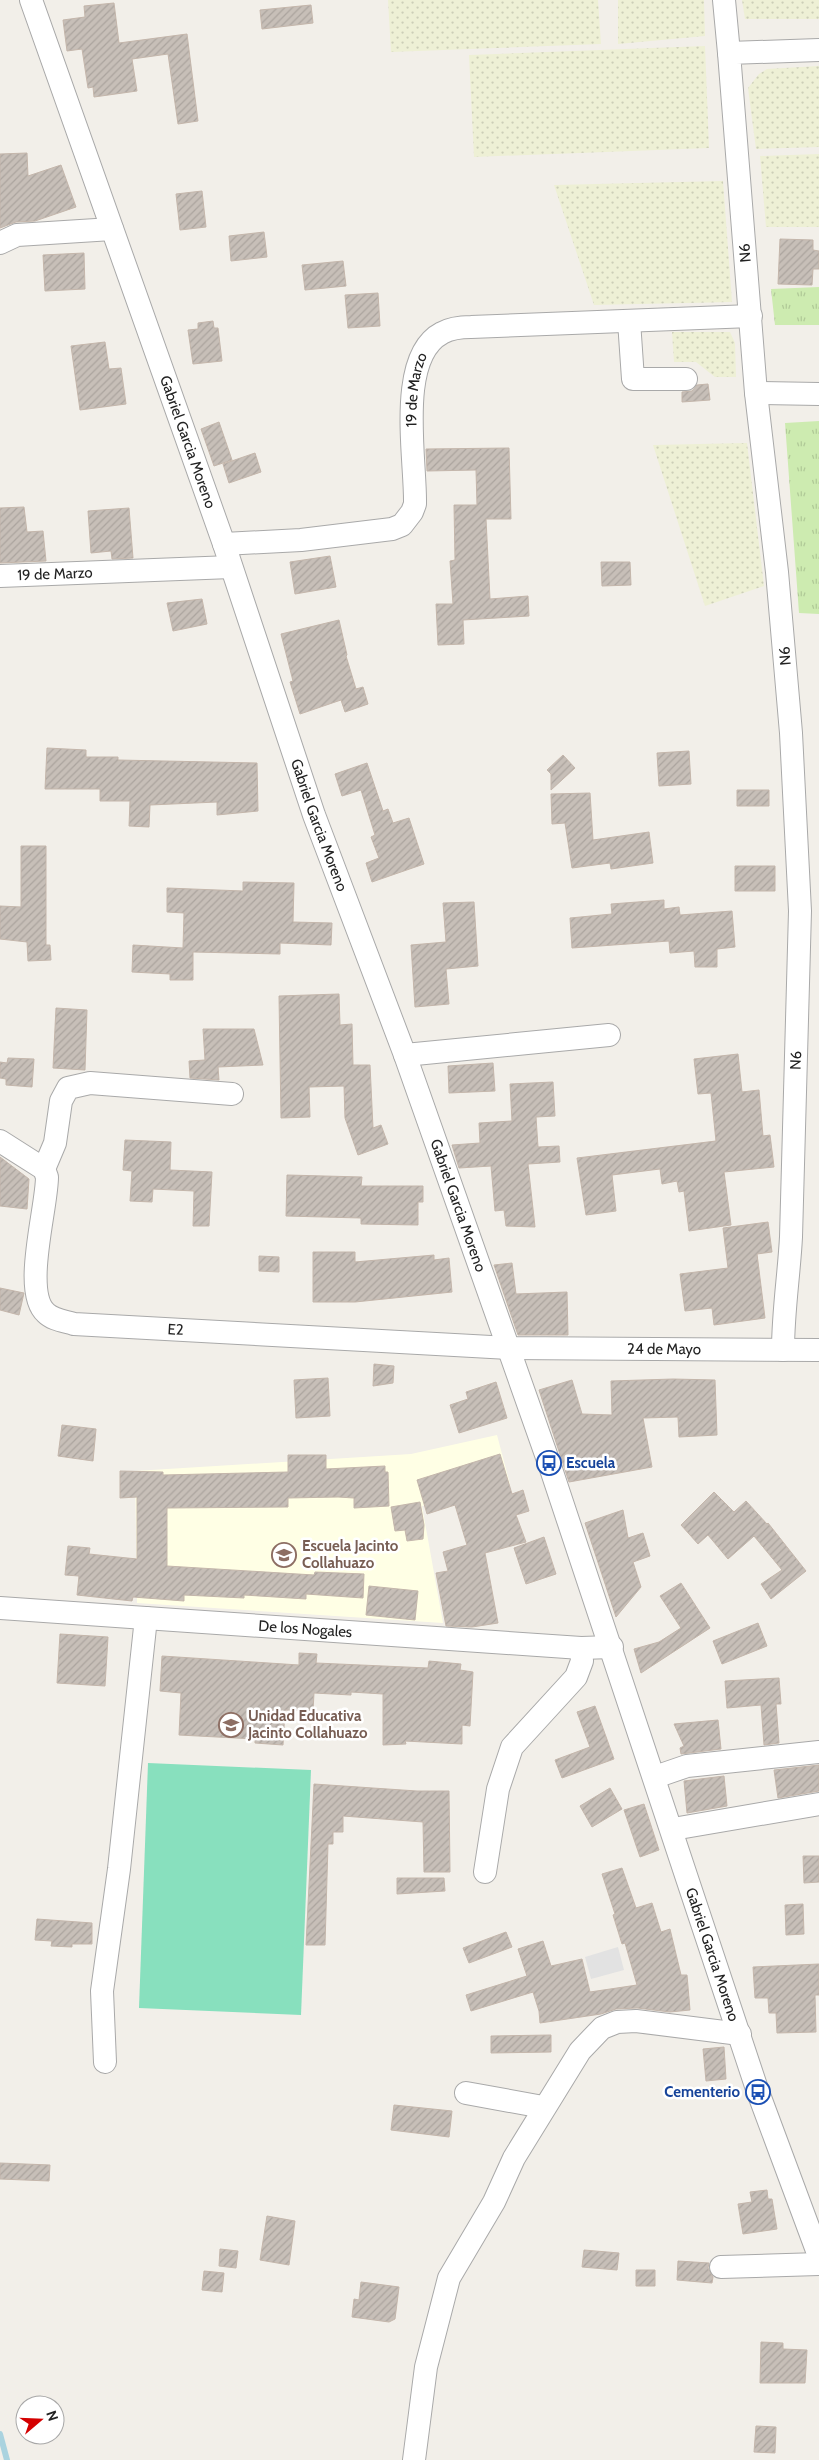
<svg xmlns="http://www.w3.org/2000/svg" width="819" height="2460" viewBox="0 0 819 2460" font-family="Cabin,sans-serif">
  <defs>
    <pattern id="farmland-dots" width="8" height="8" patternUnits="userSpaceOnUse" patternTransform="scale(1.25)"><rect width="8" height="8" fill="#eef0d5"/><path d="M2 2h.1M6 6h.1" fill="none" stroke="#ccceb7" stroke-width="1.8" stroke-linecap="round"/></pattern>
    <pattern id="grass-tufts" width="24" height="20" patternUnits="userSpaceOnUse" patternTransform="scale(1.25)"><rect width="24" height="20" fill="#cdebb0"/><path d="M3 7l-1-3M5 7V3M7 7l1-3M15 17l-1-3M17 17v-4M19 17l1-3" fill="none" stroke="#b0c997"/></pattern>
    <pattern id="building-hatch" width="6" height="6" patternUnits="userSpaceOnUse" patternTransform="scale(1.25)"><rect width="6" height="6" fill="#c7bfb8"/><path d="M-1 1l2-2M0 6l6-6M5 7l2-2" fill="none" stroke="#aba49e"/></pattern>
  </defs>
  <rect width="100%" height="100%" fill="#f2efe9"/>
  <!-- education -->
  <path fill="#ffffe5" d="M497 1435 510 1484 422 1506 443 1623 137 1603 135 1471 411 1454Z"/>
  <!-- farmland -->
  <path fill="url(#farmland-dots)" d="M388 0H598L601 44 391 52Z
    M618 0H704L705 36 618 44Z
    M742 0H819V19H745Z
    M705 46 709 148 474 157 469 55Z
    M819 66V147L756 149 748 88 759 74 767 69Z
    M819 154V227H766L760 156Z
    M723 181 732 302 594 305 554 185Z
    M672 332H730L735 343 736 377H715L696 362H674Z
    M747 443 764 586 705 606 653 445Z"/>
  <!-- grass -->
  <path fill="url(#grass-tufts)" d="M819 287V325H775L771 289Z
    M819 421V614L799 613 785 423Z"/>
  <!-- pitch -->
  <path fill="#88e0be" d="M148 1763 311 1770 301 2015 139 2008Z"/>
  <!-- parking -->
  <path fill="#e2e2e2" d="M618 1947 624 1970 591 1979 585 1957Z"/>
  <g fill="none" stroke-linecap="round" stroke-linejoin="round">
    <!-- stream -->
    <path stroke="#aad3df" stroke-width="6" d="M0 2434 7 2460"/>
  </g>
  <!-- building -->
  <path fill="url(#building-hatch)" stroke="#c4b6ab" d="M114 3 119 43 187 34 198 121 178 124 168 54 132 59 137 91 94 97 93 87 88 88 82 49 67 51 63 20 85 17 84 6Z
    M311 5 313 23 262 29 260 10Z
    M27 153 28 176 61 165 76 207 35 221 16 222 0 228V154Z
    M202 191 206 227 180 230 176 194Z
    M264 232 267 257 231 261 229 236Z
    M780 239 813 240V250L819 251V269H813L812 285 778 284Z
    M84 253 85 289 45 291 43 255Z
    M343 261 346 286 305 290 302 265Z
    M378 293 380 326 348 328 345 295Z
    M213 321 214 328H218L222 361 193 364 188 330 198 329V323Z
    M105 342 109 369 121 368 126 404 80 410 71 346Z
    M708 384 710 400 682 402V392L692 391 697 385Z
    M219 422 232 460 214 466 201 429Z
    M509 448 511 519H486L490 599 528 596 529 616 463 620 464 644 438 645 436 604H453L450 561 455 560 454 505H477L476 470 427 471 426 449Z
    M255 453 261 472 229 483 223 464Z
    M24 507 27 532 43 531 46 561 0 563V508Z
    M129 508 133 558 112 559 111 551 91 553 88 511Z
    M330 556 336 587 295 594 290 562Z
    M601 562H630L631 585 602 586Z
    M202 599 207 624 173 631 167 603Z
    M339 620 347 655 346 656 356 689 363 687 368 704 345 712 341 700 300 714 290 682 293 681 281 634Z
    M47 748 86 750V757H118V760L257 763 258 811 217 815V802L150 805 149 827 129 826 130 801H100V789H45Z
    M689 751 691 784 659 786 657 753Z
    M563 755 575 768 551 790V774L547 770Z
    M367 763 383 811 388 809 393 823 409 818 424 864 372 882 366 863 379 858 371 837 375 835 361 790 342 796 335 774Z
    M737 790H769V806H737Z
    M590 793 593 840 649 832 653 863 611 869 610 863 572 868 565 823 552 824 551 794Z
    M21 846H46V945H50L51 960 28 961 27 942 0 939V906L21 907Z
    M735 866H775V891H735Z
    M243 882 294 883 293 922 332 923 331 945 280 943V954L193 952V980H170V974L132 972 133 945 183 948 184 913 167 912V888L243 891Z
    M664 900V909L679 907 680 915 732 911 735 947 717 949V967H695L694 951 670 953 669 941 572 948 570 918 612 914 611 904Z
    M474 902 478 966 446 969 449 1004 415 1007 411 945 446 942 443 903Z
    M339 994 340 1025 352 1024 353 1065H370L373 1128 381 1125 388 1144 358 1155 345 1118 344 1086 309 1087 310 1117 281 1118 279 996Z
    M56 1008 87 1010 85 1070 53 1068Z
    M203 1029H254L263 1065 218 1067 219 1080 190 1078 189 1061 205 1060Z
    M738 1054 742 1092 759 1090 763 1136 770 1135 774 1167 724 1172 731 1225 689 1231 684 1191 679 1192 677 1181 662 1184 660 1169 612 1175 616 1211 586 1215 577 1158 716 1141 711 1093 698 1094 694 1059Z
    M8 1058 34 1059 32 1087 6 1085V1079L0 1078V1062L7 1063Z
    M493 1063 495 1091 449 1093 448 1066Z
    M553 1082 555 1116 536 1117 538 1147 559 1146 560 1162 528 1164 535 1227 506 1226 504 1210 495 1211 491 1166 459 1168 452 1145 480 1143 479 1123 512 1121 510 1084Z
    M125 1140 171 1142 170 1170 212 1172 209 1226H193L194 1191 153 1189 152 1202 130 1201 132 1171 123 1170Z
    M0 1157 29 1179 27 1209 0 1206Z
    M287 1175 362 1177 361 1186H423V1202H418V1225L361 1224V1218L286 1216Z
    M768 1222 772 1252 757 1254 765 1318 714 1325 712 1308 685 1311 680 1274 728 1268 723 1228Z
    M313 1252H355V1262L434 1255V1260L449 1258 452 1292 355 1302H313Z
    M259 1256 279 1257V1272L259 1271Z
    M512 1263 516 1294 567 1292 568 1335H518L494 1265Z
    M0 1288 24 1293 19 1315 0 1310Z
    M374 1364 394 1366 393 1383 373 1386Z
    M328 1378 330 1416 296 1418 294 1380Z
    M673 1379 715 1380 717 1435 679 1437 678 1417 643 1418 652 1467 569 1482 539 1390 572 1380 582 1414 612 1415 611 1381Z
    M496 1382 507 1418 459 1433 450 1405 468 1399 466 1392Z
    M62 1425 96 1429 93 1461 58 1456Z
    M500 1454 512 1494 523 1490 529 1511 516 1515 526 1542 485 1553 498 1623 472 1627 446 1626 436 1573 448 1571 443 1552 467 1545 455 1505 427 1514 417 1480Z
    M288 1455H326V1469L385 1466V1472H388L389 1506 354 1508V1498L338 1497 288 1498V1507L167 1508V1566L314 1575 315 1572 364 1574 363 1598 306 1594V1599L244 1595V1598L184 1595V1601L133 1597 132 1601 77 1595 79 1576 65 1575 68 1546 90 1548 89 1554 137 1559V1497L120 1498V1471L163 1472V1475L288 1472Z
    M714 1492 734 1512 746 1501 767 1524 768 1523 806 1571 771 1599 761 1584 782 1570 754 1536 728 1559 708 1535 698 1544 681 1525Z
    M420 1502 424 1525 423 1539 407 1541 405 1530 395 1531 391 1507Z
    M623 1510 628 1538 643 1533 650 1556 633 1562 641 1587 616 1617 585 1523Z
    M544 1537 556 1574 526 1584 514 1548Z
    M681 1583 710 1628 641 1673 634 1649 659 1642 681 1628 660 1596Z
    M369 1586 418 1591 415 1620 366 1615Z
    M758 1623 767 1646 722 1664 713 1641Z
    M60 1634 108 1637 105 1686 57 1683Z
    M299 1653 317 1654 316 1663 428 1668 429 1661 461 1664 460 1670 473 1672 470 1726 462 1725V1744L405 1741 406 1744 383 1745V1694L351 1692V1695L314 1693 313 1711 285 1710 283 1745 255 1743V1739L179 1735 181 1693 160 1691 162 1656 299 1665Z
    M779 1678 781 1704H776L779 1743 764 1745 761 1705 727 1708 725 1681Z
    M595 1706 614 1759 562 1778 555 1760 590 1747 577 1712Z
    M718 1720 721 1749 681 1754 680 1748 684 1746 674 1724Z
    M819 1765V1791L778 1798 774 1770Z
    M724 1776 727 1806 687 1813 684 1781Z
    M314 1784 417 1791H449L450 1872H424L423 1822 343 1816V1832H333V1844H328L325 1945H306Z
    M610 1788 622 1809 592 1827 580 1806Z
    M644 1804 659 1850 640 1857 624 1810Z
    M803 1856H819V1882L804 1883Z
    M622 1868 636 1908 652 1903 661 1932 670 1929 681 1975H687L690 2010 670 2012 637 2008 616 2009 601 2014 540 2023 539 2011 533 1992 471 2011 466 1995 527 1976 518 1949 543 1941 551 1966 582 1959 590 1992 637 1985 625 1943 622 1944 613 1915 615 1914 602 1874Z
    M397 1878H444L445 1891 397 1894Z
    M803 1904 804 1934 786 1935 785 1905Z
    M37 1919 92 1923V1944H72V1947L51 1946 52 1941 35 1940Z
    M506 1932 512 1947 469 1963 463 1948Z
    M819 1964V1995H815L816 2032 777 2033 776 2013H769L768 1998H755L753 1967Z
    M551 2035V2052L491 2053V2036Z
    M724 2047 726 2079 706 2081 703 2049Z
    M394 2105 452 2111 449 2137 391 2130Z
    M0 2163 50 2165 49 2181 0 2179Z
    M767 2190 768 2199H772L777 2229 743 2234 738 2204 752 2202 750 2192Z
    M267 2216 295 2221 289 2265 260 2260Z
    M220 2249 238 2251 236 2268 219 2266Z
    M584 2250 619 2253 617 2270 582 2267Z
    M678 2261 709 2263 708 2268 713 2277 712 2283 677 2280Z
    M636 2270H655V2286H636Z
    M204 2271 224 2273 222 2292 202 2290Z
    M361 2282 399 2287 395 2319 389 2322 352 2317 354 2299 359 2300Z
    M761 2342 783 2343V2349L807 2350 805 2383H760Z
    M756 2426 776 2427 775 2453 754 2452Z"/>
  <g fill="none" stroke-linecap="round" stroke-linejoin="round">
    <defs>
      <g id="minor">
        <path id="s1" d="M31 0 224 544 314 815 405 1055 549 1463 758 2092 819 2256"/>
        <path d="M724 0 729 53"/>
        <path d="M0 243 17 235 112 229"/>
        <path d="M629 321 633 379H686"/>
        <path d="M756 393 819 394"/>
        <path id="s2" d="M224 544 301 540 392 529 402 525 412 512 415 504C416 460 396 357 442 333 451 328 461 327 471 327L751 316"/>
        <path id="s3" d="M0 576 231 567"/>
        <path d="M405 1055 609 1035"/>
        <path id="s4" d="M0 1141 44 1169 47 1177C47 1208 22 1292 46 1313 53 1320 65 1321 74 1324L509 1348 819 1350"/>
        <path d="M44 1169 55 1143 61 1101 68 1088 90 1083 232 1094"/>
        <path id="s5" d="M783 1350C783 1312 789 1275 791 1237L800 911 791 733 777 572 756 393 729 53 819 50"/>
        <path id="s6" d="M0 1608 581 1648 612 1647"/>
        <path d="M655 1777 687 1766 819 1752"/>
        <path d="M673 1829 819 1804"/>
        <path d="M485 1872 498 1789 512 1747 576 1677 582 1661 581 1648"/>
        <path d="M105 2062 102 1991 119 1869 146 1618"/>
        <path d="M466 2093 543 2107"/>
        <path d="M721 2267 819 2264"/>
        <path d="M414 2460 426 2367 449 2278 494 2202 514 2158 580 2051 602 2028 617 2022 636 2021 740 2034"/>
      </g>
    </defs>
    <!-- minor casing -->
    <use href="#minor" stroke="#a9a9a9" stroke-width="24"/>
    <!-- minor -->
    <use href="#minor" stroke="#fff" stroke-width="22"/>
  </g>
  <!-- icons -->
  <defs>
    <symbol id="bus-ring" viewBox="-11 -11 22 22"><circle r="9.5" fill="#fff" stroke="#1a4fb4" stroke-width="1.5"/><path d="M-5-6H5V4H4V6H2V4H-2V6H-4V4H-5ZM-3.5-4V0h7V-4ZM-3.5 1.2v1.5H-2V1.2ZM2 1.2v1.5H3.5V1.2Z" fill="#1a4fb4"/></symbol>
    <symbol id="school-ring" viewBox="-11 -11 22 22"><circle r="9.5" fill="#fff" stroke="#8d6e63" stroke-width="1.5"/><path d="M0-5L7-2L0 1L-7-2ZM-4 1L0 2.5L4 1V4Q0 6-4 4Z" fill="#8d6e63"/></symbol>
  </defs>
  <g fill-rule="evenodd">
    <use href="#bus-ring" x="535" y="1449" width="28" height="28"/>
    <use href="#school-ring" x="270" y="1541" width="28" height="28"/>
    <use href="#school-ring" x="217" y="1711" width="28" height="28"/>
    <use href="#bus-ring" x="744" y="2078" width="28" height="28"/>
  </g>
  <g text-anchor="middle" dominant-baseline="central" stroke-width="5" stroke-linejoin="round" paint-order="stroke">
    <!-- street labels -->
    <g font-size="15" fill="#222" stroke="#fff">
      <text transform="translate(745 253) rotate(-95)">N6</text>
      <text stroke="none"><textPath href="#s2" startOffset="319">19 de Marzo</textPath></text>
      <text stroke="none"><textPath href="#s1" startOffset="469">Gabriel Garcia Moreno</textPath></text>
      <text stroke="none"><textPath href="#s3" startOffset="55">19 de Marzo</textPath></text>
      <text transform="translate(785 656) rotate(-95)">N6</text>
      <text stroke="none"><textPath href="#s1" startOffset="874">Gabriel Garcia Moreno</textPath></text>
      <text stroke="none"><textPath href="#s5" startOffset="290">N6</textPath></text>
      <text stroke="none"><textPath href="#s1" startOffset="1279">Gabriel Garcia Moreno</textPath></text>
      <text stroke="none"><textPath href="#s4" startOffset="332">E2</textPath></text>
      <text stroke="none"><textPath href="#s4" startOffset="821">24 de Mayo</textPath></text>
      <text stroke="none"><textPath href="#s6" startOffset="306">De los Nogales</textPath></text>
      <text stroke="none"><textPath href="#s1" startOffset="2070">Gabriel Garcia Moreno</textPath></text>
    </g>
    <!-- transit labels -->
    <g font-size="15" font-weight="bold" fill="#164399" stroke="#fff" text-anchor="start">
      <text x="566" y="1463">Escuela</text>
      <text x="740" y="2092" text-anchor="end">Cementerio</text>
    </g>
    <!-- education labels -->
    <g font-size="15" font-weight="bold" fill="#785e54" stroke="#fff" text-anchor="start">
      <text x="302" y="1546">Escuela Jacinto<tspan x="302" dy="17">Collahuazo</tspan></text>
      <text x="248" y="1716">Unidad Educativa<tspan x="248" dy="17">Jacinto Collahuazo</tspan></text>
    </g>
  </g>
  <!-- north arrow -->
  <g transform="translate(40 2420) rotate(71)"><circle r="24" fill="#ffffff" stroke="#a7a7a7"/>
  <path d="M0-4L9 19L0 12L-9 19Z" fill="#d40000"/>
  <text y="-8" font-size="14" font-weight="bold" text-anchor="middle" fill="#222222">N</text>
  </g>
</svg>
